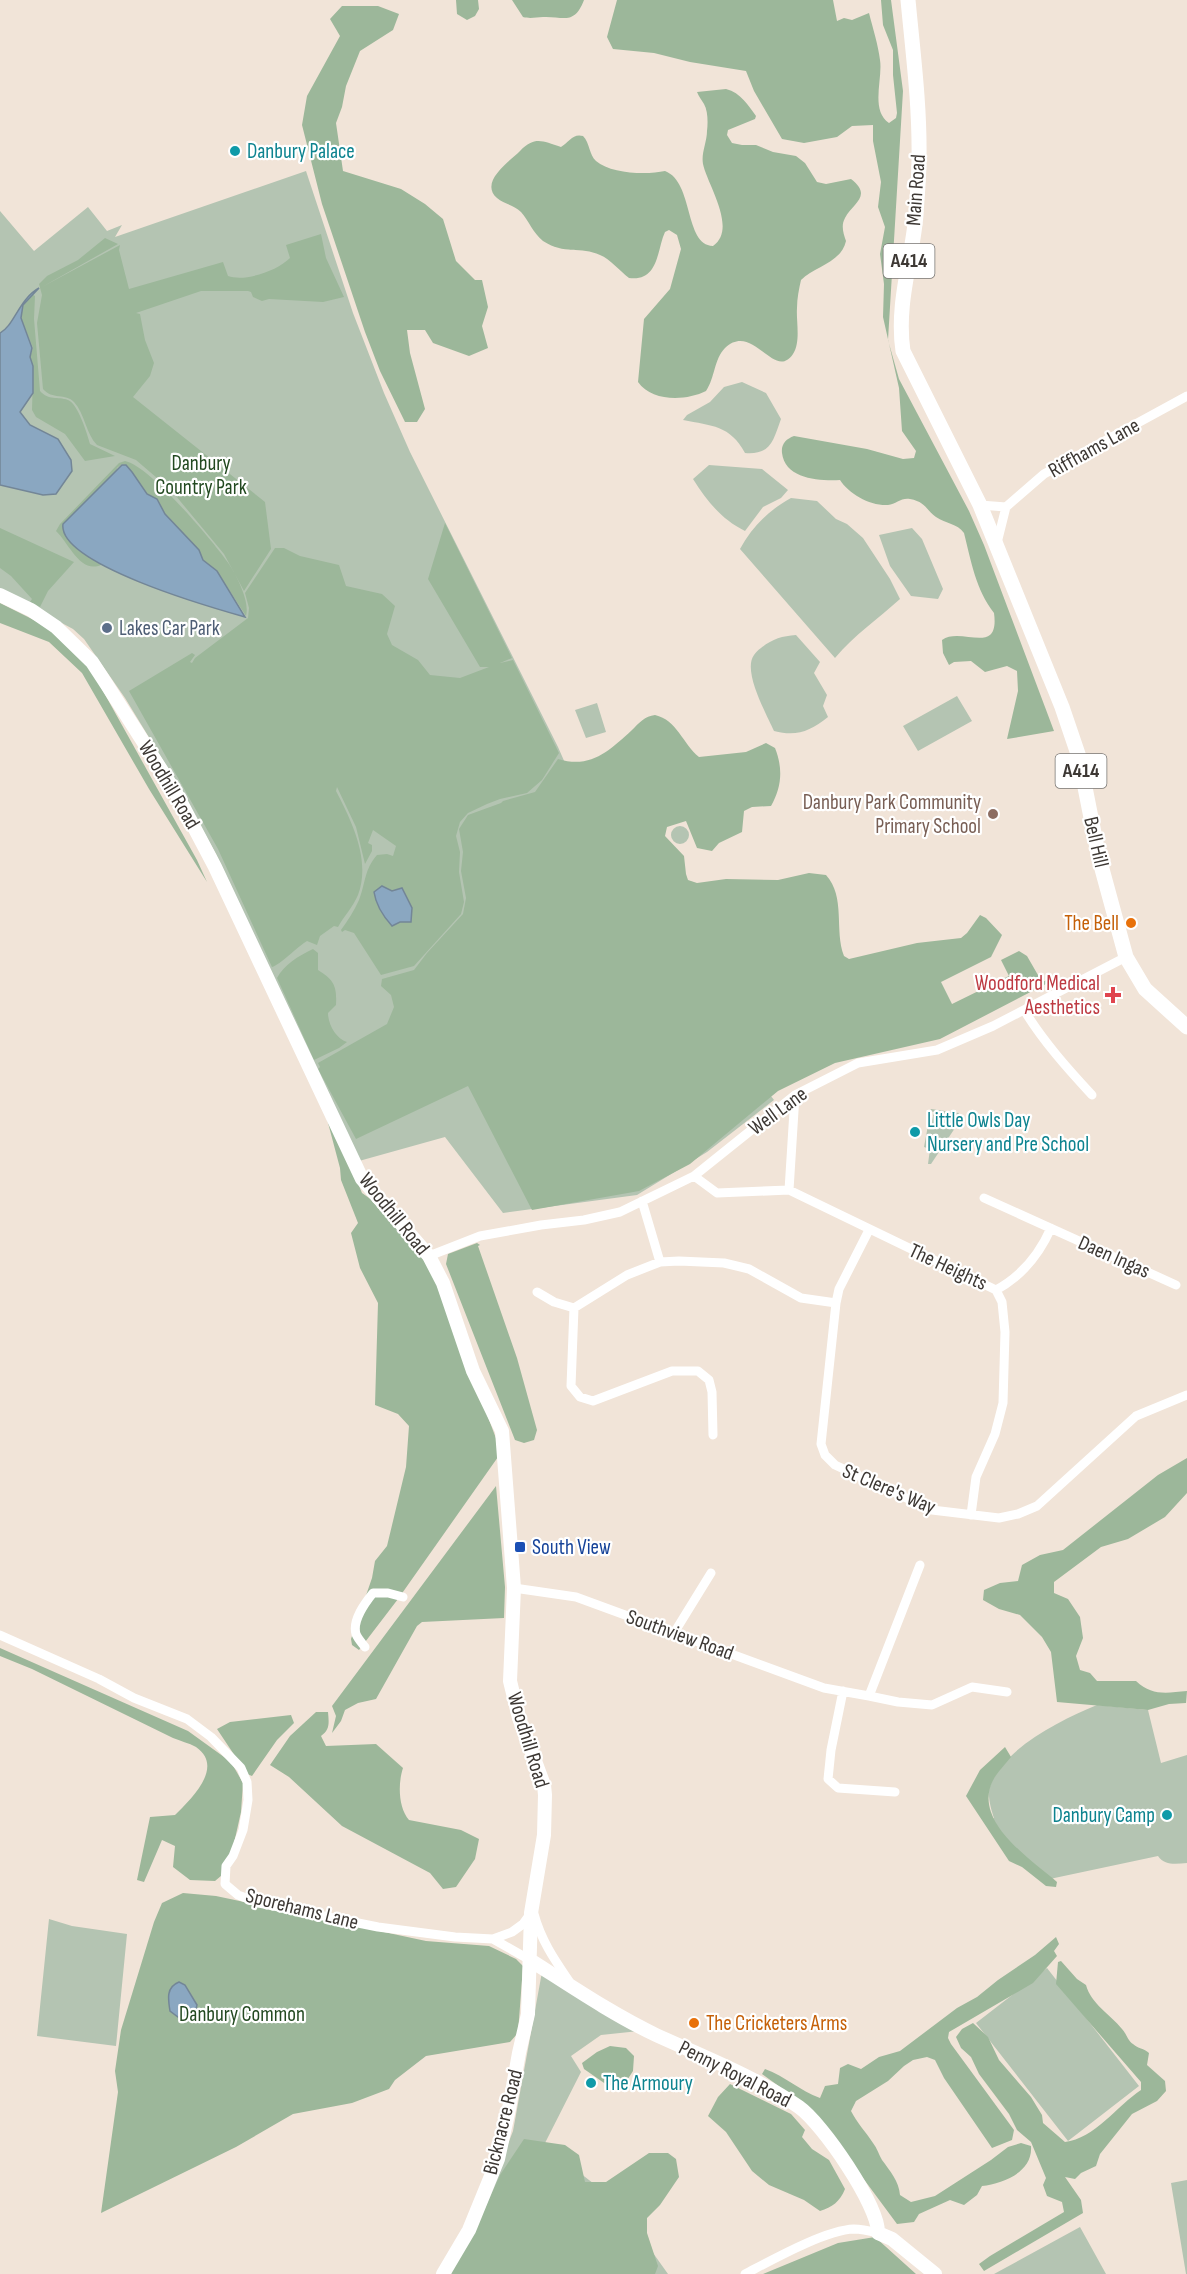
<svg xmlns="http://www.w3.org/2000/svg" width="1187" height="2274" viewBox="0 0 1187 2274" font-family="'Sofia Sans Condensed',sans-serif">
  <rect width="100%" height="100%" fill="#f1e4d8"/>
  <!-- green -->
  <path fill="#b4c4b2" d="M306 171 353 313 384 393 410 452 558 747 630 911 774 1100 707 1152 637 1195 503 1213 445 1137 359 1161 216 854 175 780 125 698 84 639 73 629 0 590V211L34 251 88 207 107 231 122 225 115 237Z
    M742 382 766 393 781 419C773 441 771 455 745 453 730 425 712 426 683 420L687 415 710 402 724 387Z
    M709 465 762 469 788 490 781 498 763 507 745 531C721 519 707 501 693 479Z
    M791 498 817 501 836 519 847 524 863 538 890 579 900 599C878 619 854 635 835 658L740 549C752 527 769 510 791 498Z
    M912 528 922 539 943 589 938 599 911 596 890 566 879 535Z
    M796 635 820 662 814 673 827 695 823 706 828 717C810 731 797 737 774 731 767 715 742 671 754 655 756 652 758 650 761 648 772 639 782 636 796 635Z
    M957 696 972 721 918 751 903 726Z
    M597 703 606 732 586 738 575 710Z
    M671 835a9 9 0 1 1 18 0a9 9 0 1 1-18 0Z
    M931 1109 959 1113 955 1119 959 1122 931 1164H928L930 1149 924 1147 929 1120 932 1121 934 1112 930 1111Z
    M1097 1705 1148 1710 1161 1763 1187 1755V1863C1176 1864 1165 1866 1158 1856L1045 1880 988 1820 994 1818C991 1809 987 1796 990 1786 1005 1747 1061 1720 1097 1705Z
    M49 1919 72 1926 127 1934 116 2046 37 2036Z
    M1047 1968 1139 2086 1068 2141 976 2023Z
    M542 1972 639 2031 601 2035 571 2056 581 2072 544 2145 616 2201 668 2274H448L482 2212 513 2131Z
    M1187 2180V2274H1186L1171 2183Z
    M1080 2227 1106 2274H994Z"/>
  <!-- forest -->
  <path fill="#9cb79a" d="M456 0H478L479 9 475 16 467 20 457 14Z
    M512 0H584C574 26 563 16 543 17 536 17 531 19 523 17Z
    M617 0H833L837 21 844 18 852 20 869 13C873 29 878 44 880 60 883 79 870 110 889 123L896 118 897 113 893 75V50L883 25 881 0H891L903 91 888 340 899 379 969 511 984 545 1054 731 1007 739 1018 691 1017 671 1007 666 985 672 971 661 954 662 949 665 943 653 942 640C961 626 1000 657 994 613 976 590 971 561 964 533 957 523 946 524 936 517 926 510 926 502 910 499 902 497 896 504 888 505 870 506 849 494 840 480 819 481 785 479 782 453 781 444 786 439 794 436L867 449 903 459 914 458 916 451 902 431 899 388 883 317 884 284 880 254 885 227 878 207 881 182 873 141V125L852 126 837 137 804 143 782 139 754 91 746 71 690 62 654 53 613 49 607 37Z
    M342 6H378L399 14 393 30 360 51 346 86 342 107 336 123 343 171 401 189 425 204 443 219 456 261 475 280H482L488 307 482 326 488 348 469 356 433 343 425 330H407L410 353 425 409 417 422H405L380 371 365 332 322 204 302 125 307 96 340 36 330 19Z
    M726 89C741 93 748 105 756 116L755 119 728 130 727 135 732 143 742 145H756L773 152 796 156 805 163 817 182 826 184 851 179C873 196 853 203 845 218 841 225 843 233 846 241 841 263 815 266 801 280 799 289 797 298 797 308 796 321 801 342 793 354 774 382 753 321 725 348 714 359 715 378 706 391 686 401 652 402 638 382L644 319 670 289 681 249 677 235 669 230 665 232C657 249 659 282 629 278 620 271 610 259 600 255 581 246 564 255 543 241 533 233 529 221 521 212 514 205 504 204 497 198 479 182 509 162 520 151 535 136 542 141 561 147 569 142 573 133 583 136 590 143 589 155 596 161 611 174 647 175 665 171 694 182 684 245 713 246 738 229 707 184 703 164 701 153 707 142 707 131 708 123 708 111 704 104 701 99 699 97 697 92Z
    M321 234 326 258 344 297 323 302 269 299 262 301 253 297 251 292 248 291H201L136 313 140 314 145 340 154 363 150 376 133 397 265 502 271 549 244 591 224 554 171 490 136 460 97 445C86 434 85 414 74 402 66 393 52 400 43 389L37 323 42 295 39 284 47 276 78 260 105 238 118 244 42 287 120 245 119 250 129 289 223 262 228 276C245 282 277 271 290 258L286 245Z
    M32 294 35 296 34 319 40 391C49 401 57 396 68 400 78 404 87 433 90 444L115 456 85 461 65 434 36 417 32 410 33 372 30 357 33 348 21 318 23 305Z
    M125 461C149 465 214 542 229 564 237 577 250 601 246 616L217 571 203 560 199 550 165 514 157 499 147 494 126 465 122 464 117 468 101 565C80 574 69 543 56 531L60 524 119 463Z
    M445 523 512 658 500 663 513 660 559 753 542 780 527 793 500 799 487 804 468 813 460 822 456 836 460 852 459 872 464 902 461 914 414 966 381 975 354 933 345 930 342 932 341 930C348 920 354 911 359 900 366 882 364 870 377 855L387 854 393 856 396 846 373 830 368 843 372 845V851L365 864 356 827 337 787 336 791C352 822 371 860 358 895 353 907 344 916 338 927L334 926 320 936 317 945 307 941C297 947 280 965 272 967L218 849 129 691 192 653 195 655 190 662 192 663 195 658 248 618 249 608 245 593 275 548H284L300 556 339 565 346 586 382 594 395 606 387 634 392 645 418 660 430 675 460 678 489 667H480L428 579Z
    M0 528 74 562 48 591 40 607 30 602 32 599 11 576 0 568Z
    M0 603 48 627 78 646 197 860 207 882 149 789 82 673 49 642 0 623Z
    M655 715C677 720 683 744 699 757L746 752 766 743 775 748C783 768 782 787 771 806L752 807 744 811 742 832 719 843 712 851 697 848 686 821 667 827 665 836 684 856 686 874 688 880 697 883 726 879 778 880 809 873 826 875C846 897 834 930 844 956L849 959 917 943 961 938 967 933 980 915 986 918 1002 935 991 957 941 982 952 1004 1009 976 1001 960 1019 951 1027 956 1042 982 1049 979 1046 984 940 1039 835 1063 778 1091 690 1164 639 1191 532 1210 468 1086 356 1139 318 1069 320 1067 318 1063 387 1024 394 1007 391 995 381 986 382 979 414 970 427 953 463 914 466 898 461 871 463 852 459 829 468 815 501 803 503 801 535 792 558 759C591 769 609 751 632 730 639 723 645 716 655 715Z
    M313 949 318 953V970C334 980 337 986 336 1005L328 1013C328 1024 336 1039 347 1042L339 1048 314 1060 277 978C284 965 298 956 313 949Z
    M319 1089 362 1193 379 1205 420 1254 437 1282 497 1441 498 1457 398 1599 359 1650 352 1645 351 1639 372 1578 375 1561 387 1546 406 1467 409 1426 398 1414 375 1405 378 1303 360 1268 351 1233 358 1223 341 1180 340 1168Z
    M477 1243 480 1245 478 1246 517 1358 537 1430 534 1440 524 1443 515 1440 446 1264 448 1254Z
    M1187 1458V1493L1165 1517 1128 1539 1101 1547 1054 1582V1593L1068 1599 1080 1617 1083 1638 1076 1656 1080 1670 1090 1673 1097 1681H1136C1152 1696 1166 1693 1187 1691L1186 1703 1169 1704 1148 1710 1057 1702 1051 1652 1042 1637 1020 1615 999 1609 983 1600 984 1590 1000 1583 1018 1581 1022 1565 1040 1555 1063 1550 1158 1475Z
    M496 1486 505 1587 504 1618 422 1622 417 1626 376 1699 358 1703 345 1710 341 1721 332 1733 336 1716 332 1706Z
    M0 1648 188 1731 231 1762 243 1783 241 1812 228 1870 215 1881 190 1880 173 1867 175 1846 162 1840 144 1882 137 1880 150 1817 175 1815C191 1799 225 1767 196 1747 189 1743 180 1741 173 1738L32 1669 0 1656Z
    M316 1712H328C329 1723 330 1730 321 1736L326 1746 376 1744 403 1768C398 1783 398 1807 409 1820L461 1830 479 1839 475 1859 456 1887 443 1889 430 1873 342 1826 289 1777 270 1765 290 1736Z
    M291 1715 294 1723 277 1740 252 1776 247 1774 217 1729 230 1722Z
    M1005 1747 1011 1757C1004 1766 993 1776 990 1788 979 1826 1033 1861 1057 1882L1056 1887 1046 1886 1022 1867 1009 1861 966 1796 980 1770Z
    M183 1893 216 1896 426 1941 489 1946 516 1959 523 1966 518 2033 510 2042 426 2056 395 2080 389 2089 352 2103 293 2114 236 2147 101 2213 118 2092 115 2071 121 2030 154 1922 162 1903Z
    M1056 1937 1059 1944 1054 1951 1057 1956 1033 1983 949 2032 948 2038 951 2044 1014 2130 1012 2140 992 2148 944 2078 935 2060 927 2057 913 2060 904 2066 888 2081 856 2101 851 2111C857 2123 866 2132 873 2143 877 2148 879 2155 882 2160 890 2171 899 2181 900 2195L911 2202 935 2196 991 2160 1008 2147 1021 2143 1031 2146C1033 2172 1004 2183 982 2186L977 2195 964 2205 950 2200 919 2214 914 2222 897 2224 857 2170 780 2087 762 2074 765 2069C785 2076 800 2091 820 2098L825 2086 838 2084 840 2068 848 2064 861 2069 879 2057 900 2051 957 2008 977 1997 998 1980 1035 1955Z
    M1061 1961 1077 1979 1086 1985C1091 2004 1110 2014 1122 2029 1126 2033 1128 2041 1133 2044 1138 2049 1144 2048 1149 2053L1147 2065 1165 2081 1166 2091 1157 2101 1132 2114 1100 2154 1096 2166 1081 2173 1075 2179 1065 2177 1081 2200 1083 2213 984 2271 979 2264 990 2256 1064 2212 1062 2202 1047 2196 1043 2185 1046 2178 1031 2142 1017 2130 1009 2114 979 2074 971 2057 961 2048 956 2037 962 2029 973 2023 988 2037 999 2060 1031 2097 1042 2115 1043 2123 1065 2142C1094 2139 1118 2105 1141 2090V2082L1056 1984 1058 1962Z
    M610 2046 626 2048 634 2056 633 2071 624 2085H607L584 2069 582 2063 597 2052Z
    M730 2084 791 2114 805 2130 802 2137 812 2149 829 2160 845 2189C840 2202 832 2207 820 2211L804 2200 769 2185 752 2171 726 2132 708 2116 718 2097Z
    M524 2139 565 2145 579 2155 585 2182H606L649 2153H668L676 2159 679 2177 660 2205 647 2218V2233L658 2266 655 2274H452L451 2269 471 2239 500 2175Z
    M875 2237 916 2274H763L838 2243Z"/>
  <!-- water -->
  <path fill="#8aa7c1" stroke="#738697" stroke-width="1.5" d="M39 288 23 305 21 318 32 348 30 357 33 366V393L20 412 30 425 58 439 71 460 72 471 56 494 43 495 0 485V333C14 326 19 299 39 288Z
    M122 465H126L132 472 147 494 157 499 165 514 199 550 203 560 217 571 245 617C213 608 57 564 63 524Z
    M382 886 392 891 402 888 412 908 411 922H400L392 926C383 916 376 906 374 892Z
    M179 1982 185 1985 197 2005 195 2014 188 2019 178 2017 170 2011C168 1999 166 1987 179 1982Z"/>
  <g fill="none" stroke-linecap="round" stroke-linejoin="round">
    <!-- street -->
    <path stroke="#fff" stroke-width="9" d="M980 505 1006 507
      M997 543 1006 507 1044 474 1187 396
      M1024 1010C1043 1041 1067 1068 1092 1095
      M694 1176 717 1193 789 1190 996 1290 1002 1302 1005 1332 1003 1403 995 1434 976 1477 971 1515
      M789 1190 795 1095
      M984 1198 1176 1285
      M642 1201 660 1262
      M869 1230 839 1289 836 1303 821 1444 825 1455 835 1465 932 1510 999 1518 1018 1514 1037 1506 1136 1416 1187 1395
      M429 1256 480 1236 541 1225 584 1220 620 1212 694 1176 795 1095 858 1063 937 1050 993 1026 1126 957
      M996 1290C1022 1276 1039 1255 1051 1228
      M537 1292 554 1302 574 1308 627 1275 660 1262 679 1261 724 1263 749 1269 801 1298 836 1303
      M574 1308 571 1386 580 1397 593 1401 672 1371H698L709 1380 712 1392 713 1435
      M514 1588 576 1597 824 1688 869 1696 920 1565
      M674 1633 711 1573
      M0 1635 99 1679 134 1698 187 1719 211 1737 241 1768 247 1782 248 1800 243 1830 233 1856 226 1866 225 1884 238 1895 259 1903 378 1927 455 1937 493 1939 512 1932 523 1924 531 1913
      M365 1647C362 1643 358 1639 356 1634 352 1620 365 1603 373 1593H388L403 1597
      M843 1691 831 1750 828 1779 838 1788 895 1792
      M869 1696 898 1702 932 1705 972 1687 1007 1692
      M534 1914C541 1940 554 1959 569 1981
      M493 1939 530 1960
      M745 2274C772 2260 825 2230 854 2229 862 2229 870 2231 878 2233"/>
    <!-- secondary -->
    <path stroke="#fff" stroke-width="14" d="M0 595 31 610 56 627 92 662 107 685 176 793 215 867 362 1179 429 1256 443 1283 473 1371 502 1431 514 1588 510 1681 519 1718 544 1785 545 1795 544 1835 531 1913 528 2014 519 2053 509 2109 498 2159 469 2230 443 2274
      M530 1960C571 1986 612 2014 656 2035 704 2057 756 2077 799 2107 822 2123 879 2206 878 2233L892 2239 935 2274"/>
    <!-- primary -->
    <path stroke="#fff" stroke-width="15" d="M908 0C913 53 920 107 919 160 919 178 917 197 916 215 912 261 896 304 903 351L980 505 1062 707 1079 757 1099 858 1126 957 1145 989 1187 1027"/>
  </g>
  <!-- markers -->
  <g fill="#0f9aa8" stroke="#fff" stroke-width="2">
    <circle cx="235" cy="151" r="6"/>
    <circle cx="915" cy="1132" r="6"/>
    <circle cx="1167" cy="1815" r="6"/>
    <circle cx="591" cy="2083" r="6"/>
  </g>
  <circle fill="#5c6f8a" stroke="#fff" stroke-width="2" cx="107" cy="628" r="6"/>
  <circle fill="#8d6e63" stroke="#fff" stroke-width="2" cx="993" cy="814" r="6"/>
  <g fill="#e8710a" stroke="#fff" stroke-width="2">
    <circle cx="1131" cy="923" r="6"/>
    <circle cx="694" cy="2023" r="6"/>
  </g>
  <path fill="#e0444e" stroke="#fff" stroke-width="2" d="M1110 986h6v6h6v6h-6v6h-6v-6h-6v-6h6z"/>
  <rect fill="#1a4fb4" stroke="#fff" stroke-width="2" x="514" y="1541" width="12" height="12" rx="3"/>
  <g text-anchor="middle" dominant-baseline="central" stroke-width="4.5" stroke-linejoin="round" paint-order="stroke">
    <!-- shield labels -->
    <g fill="#fff" stroke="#777471" stroke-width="1.5">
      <rect x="883.5" y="244" width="51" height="34" rx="4.5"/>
      <rect x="1055.5" y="754" width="51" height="34" rx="4.5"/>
    </g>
    <g font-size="20" font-weight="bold" fill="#3d3834">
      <text x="909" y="261">A414</text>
      <text x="1081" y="771">A414</text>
    </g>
    <!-- culture labels -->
    <g font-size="21" fill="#0d838f" stroke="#fff" text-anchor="start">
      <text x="247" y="151">Danbury Palace</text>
      <text x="927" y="1120">Little Owls Day<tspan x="927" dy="24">Nursery and Pre School</tspan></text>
      <text x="1155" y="1815" text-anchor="end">Danbury Camp</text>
      <text x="603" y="2083">The Armoury</text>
    </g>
    <!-- street labels -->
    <g font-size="21" fill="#3d3834" stroke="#fff">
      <text transform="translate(916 190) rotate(-86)">Main Road</text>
      <text transform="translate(1094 448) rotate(-29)">Riffhams Lane</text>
      <text transform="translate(169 785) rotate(59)">Woodhill Road</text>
      <text transform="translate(1096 842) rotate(77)">Bell Hill</text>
      <text transform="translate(778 1111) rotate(-36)">Well Lane</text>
      <text transform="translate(394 1214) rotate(51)">Woodhill Road</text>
      <text transform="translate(1114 1257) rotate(24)">Daen Ingas</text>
      <text transform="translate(948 1267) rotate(25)">The Heights</text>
      <text transform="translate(889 1489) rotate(23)">St Clere's Way</text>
      <text transform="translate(680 1635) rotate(20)">Southview Road</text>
      <text transform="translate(528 1740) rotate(73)">Woodhill Road</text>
      <text transform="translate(302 1909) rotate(14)">Sporehams Lane</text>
      <text transform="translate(735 2074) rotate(27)">Penny Royal Road</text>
      <text transform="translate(503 2122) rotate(-76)">Bicknacre Road</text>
    </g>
    <!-- park labels -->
    <g font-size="21" fill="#224920" stroke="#fff">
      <text x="201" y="463">Danbury<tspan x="201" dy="24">Country Park</tspan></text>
      <text x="242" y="2014">Danbury Common</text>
    </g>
    <!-- service labels -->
    <g font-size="21" fill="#4e5e75" stroke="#fff" text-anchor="start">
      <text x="119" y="628">Lakes Car Park</text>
    </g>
    <!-- education labels -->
    <g font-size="21" fill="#785e54" stroke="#fff" text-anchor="end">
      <text x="981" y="802">Danbury Park Community<tspan x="981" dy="24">Primary School</tspan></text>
    </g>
    <!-- food labels -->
    <g font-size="21" fill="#c56008" stroke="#fff" text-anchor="end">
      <text x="1119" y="923">The Bell</text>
      <text x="706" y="2023" text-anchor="start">The Cricketers Arms</text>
    </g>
    <!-- health labels -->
    <g font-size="21" fill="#be3a42" stroke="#fff" text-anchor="end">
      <text x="1100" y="983">Woodford Medical<tspan x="1100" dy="24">Aesthetics</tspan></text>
    </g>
    <!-- transit labels -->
    <g font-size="21" fill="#164399" stroke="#fff" text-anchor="start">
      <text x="532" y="1547">South View</text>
    </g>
  </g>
</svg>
